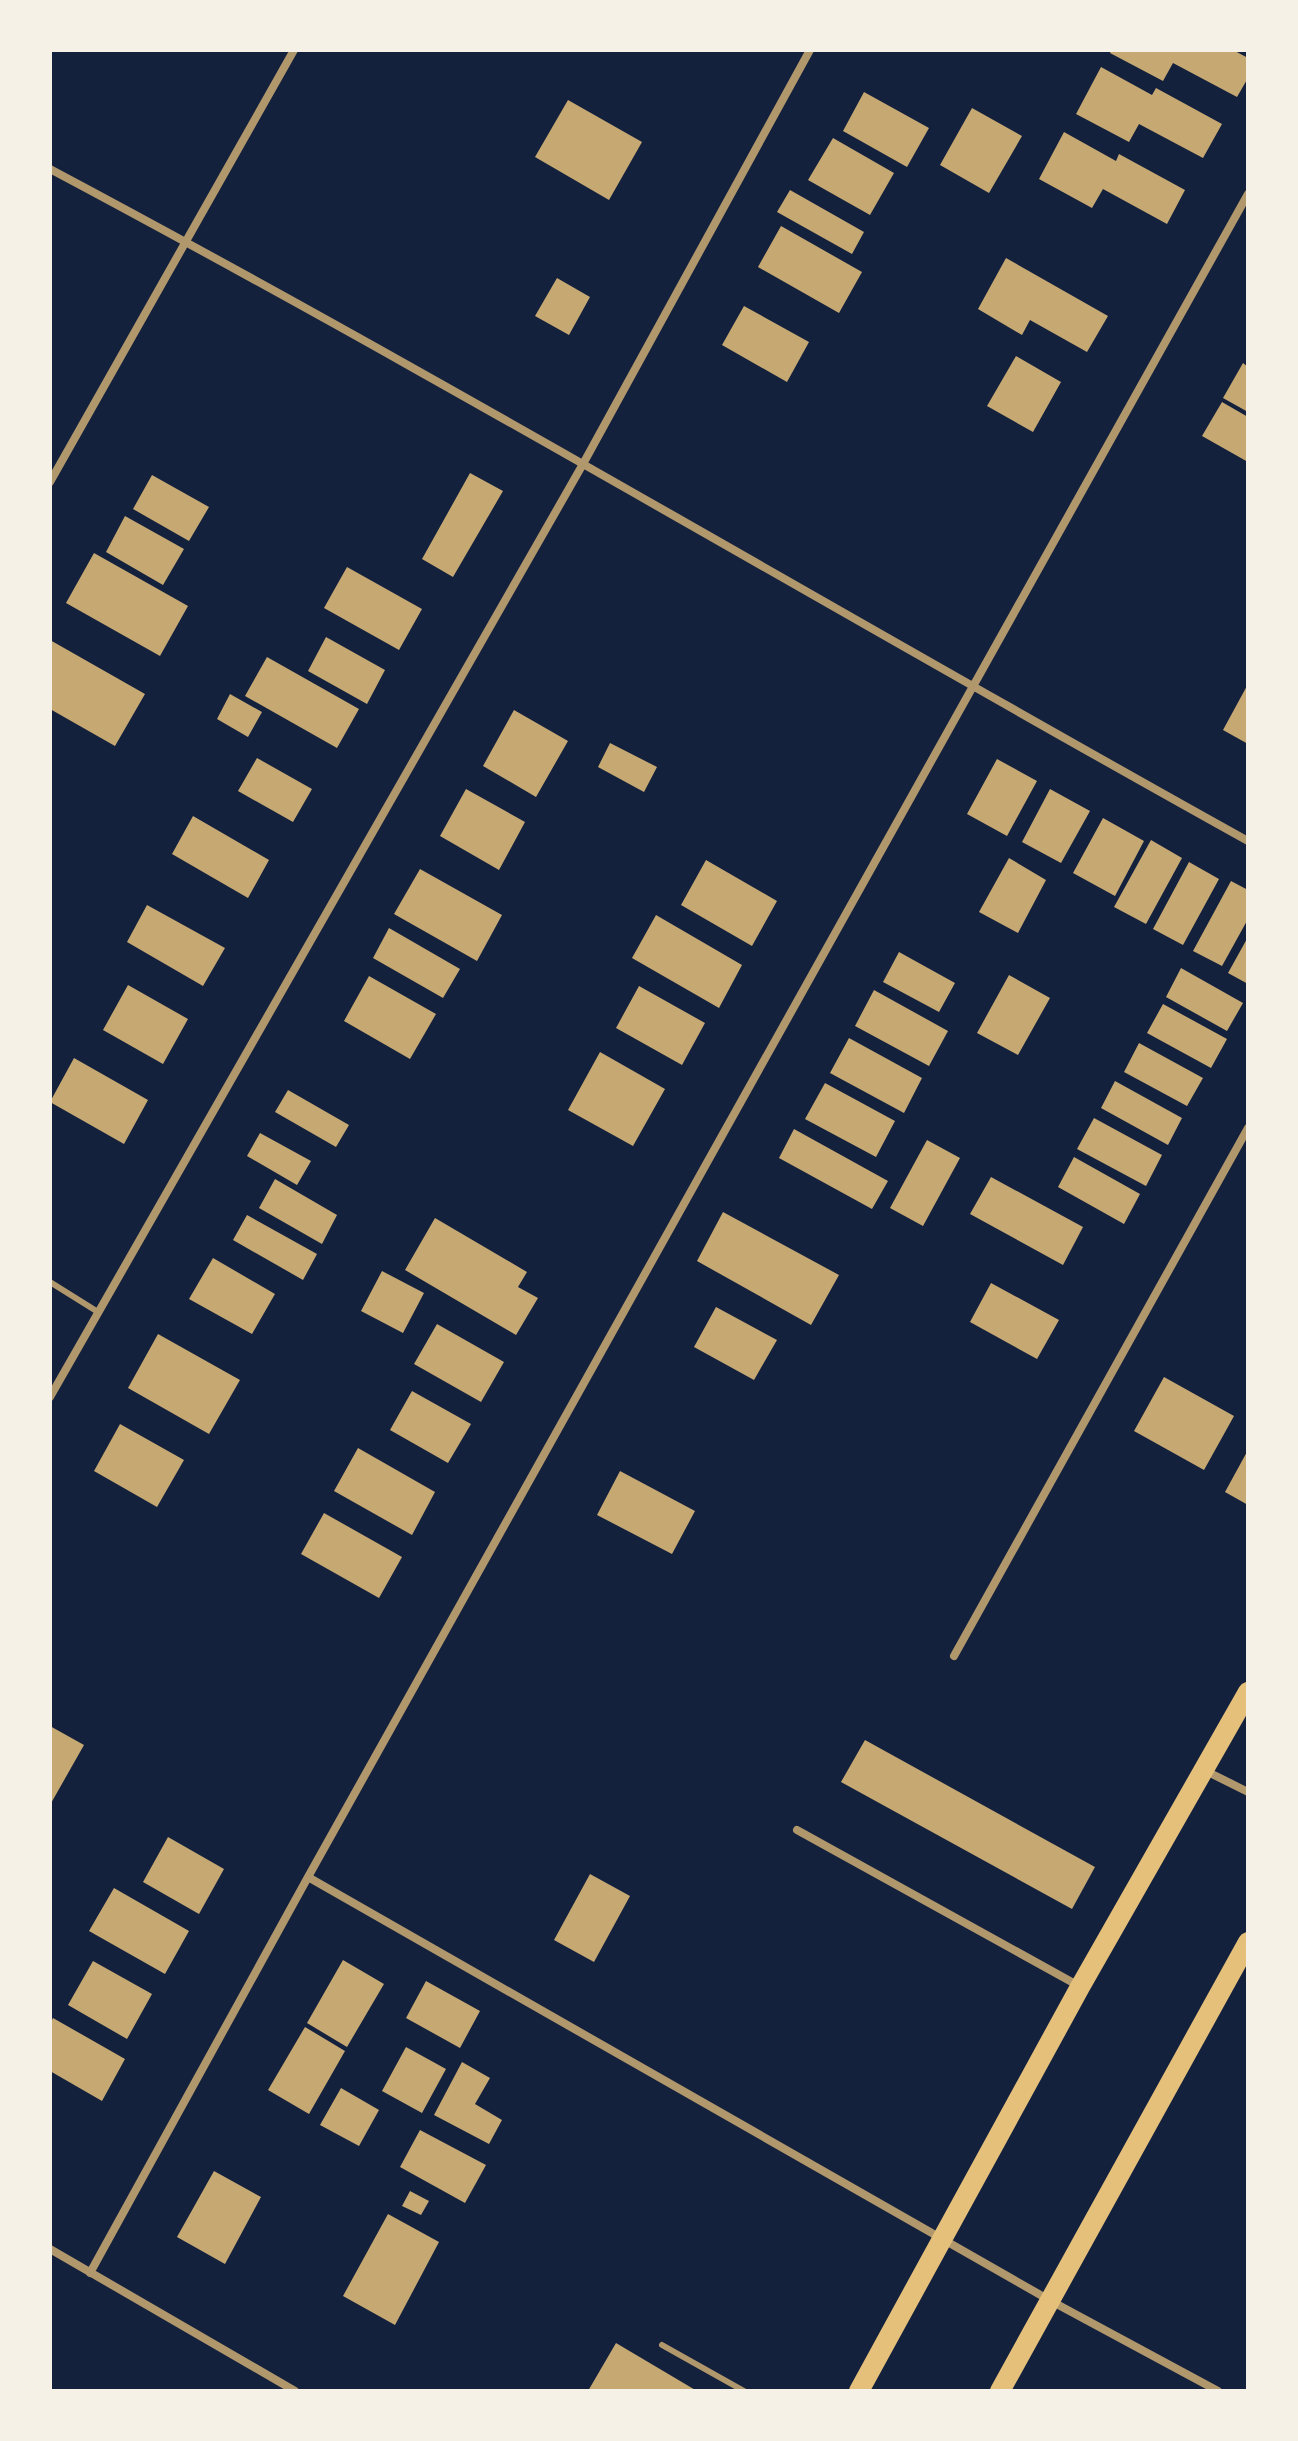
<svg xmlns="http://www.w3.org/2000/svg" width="1298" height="2441" viewBox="0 0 1298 2441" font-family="Jost,sans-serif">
  <rect width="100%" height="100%" fill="#14213d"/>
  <!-- building -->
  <path fill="#c6a872" d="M1111 50H1233L1248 58V78L1237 97 1173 63 1163 81 1110 53Z
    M1101 67 1152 95 1156 88 1222 124 1203 158 1139 124 1129 142 1076 114Z
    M864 92 929 128 907 167 843 131Z
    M568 100 642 142 609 200 535 157Z
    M972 108 1022 136 989 193 940 165Z
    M1064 132 1116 161 1119 154 1185 190 1167 224 1103 189 1092 208 1039 179Z
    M833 138 894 173 870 215 808 180Z
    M790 190 864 232 852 254 777 212Z
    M781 226 862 272 839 313 758 267Z
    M1006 258 1108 316 1087 352 1030 320 1022 335 978 309Z
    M557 278 590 297 569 335 535 316Z
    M744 306 809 342 787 382 722 345Z
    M1016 356 1061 382 1033 432 987 406Z
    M1243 363 1248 367V412L1223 398Z
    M1222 402 1248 417V462L1202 436Z
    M470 473 503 491 453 577 422 559Z
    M152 475 209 507 189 541 133 509Z
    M125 516 184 549 163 585 106 552Z
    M94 553 188 606 160 656 66 603Z
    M347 567 422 609 399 650 324 608Z
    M326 637 385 670 367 704 308 671Z
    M50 640 145 694 115 746 50 709Z
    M267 657 359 709 337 748 245 696Z
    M1248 684V744L1223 730Z
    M230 694 262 712 248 737 217 719Z
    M514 710 568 741 536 797 483 766Z
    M610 743 657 767 644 792 598 767Z
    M257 758 312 789 293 822 238 791Z
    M997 759 1037 781 1007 836 967 814Z
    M466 789 525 822 499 870 440 836Z
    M1050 789 1090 811 1061 863 1022 842Z
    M193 816 269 860 248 898 172 854Z
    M1103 818 1144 841 1115 896 1073 873Z
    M1151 840 1182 858 1146 924 1114 907Z
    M1009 858 1046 880 1018 933 979 912Z
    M706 860 777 901 752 946 681 905Z
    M1189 862 1219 879 1183 945 1153 929Z
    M420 869 502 915 477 961 394 914Z
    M1231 881 1248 890V919L1222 966 1193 951Z
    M147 905 225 948 203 986 127 942Z
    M656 915 742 965 719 1008 632 958Z
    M389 928 460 969 443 998 373 958Z
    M1248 937V984L1228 973Z
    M899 952 955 983 939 1012 883 982Z
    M1181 968 1243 1003 1227 1031 1166 997Z
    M1009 975 1050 998 1018 1055 977 1033Z
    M369 976 436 1014 410 1059 344 1021Z
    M128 985 188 1019 163 1064 103 1030Z
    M639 986 705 1023 682 1065 616 1028Z
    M874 990 948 1031 929 1066 855 1026Z
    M1163 1004 1227 1039 1211 1068 1147 1033Z
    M849 1038 922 1078 904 1113 830 1073Z
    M1139 1043 1203 1078 1187 1106 1124 1072Z
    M600 1052 665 1089 633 1146 568 1110Z
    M74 1058 148 1100 124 1144 50 1102Z
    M1115 1081 1182 1118 1168 1145 1101 1108Z
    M825 1083 895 1121 876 1157 805 1119Z
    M288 1090 349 1125 336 1147 275 1112Z
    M1094 1118 1162 1155 1146 1186 1077 1149Z
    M794 1129 888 1181 872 1209 779 1158Z
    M260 1133 311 1161 297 1185 247 1156Z
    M927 1140 960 1158 923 1226 890 1208Z
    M1074 1157 1140 1194 1124 1224 1058 1187Z
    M991 1177 1083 1227 1063 1265 970 1214Z
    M275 1179 337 1215 322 1244 259 1208Z
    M723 1212 839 1275 811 1325 697 1261Z
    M247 1215 317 1254 303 1280 233 1240Z
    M435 1218 527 1272 518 1287 538 1298 516 1335 405 1270Z
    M213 1258 275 1294 252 1334 189 1299Z
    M382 1271 424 1293 403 1333 361 1311Z
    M991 1283 1059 1320 1037 1359 970 1322Z
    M716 1307 777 1340 754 1380 694 1347Z
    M437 1324 504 1362 481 1402 414 1364Z
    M158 1334 240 1380 209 1434 128 1388Z
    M1164 1377 1234 1416 1204 1470 1134 1431Z
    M412 1391 471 1424 448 1463 390 1430Z
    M120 1424 184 1460 157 1507 94 1471Z
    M358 1448 435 1492 412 1535 334 1491Z
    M1248 1450V1505L1225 1492Z
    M620 1471 695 1511 672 1554 597 1515Z
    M324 1513 402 1557 379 1598 301 1554Z
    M50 1726 84 1745 50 1805Z
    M865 1740 1095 1867 1072 1909 841 1782Z
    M168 1837 224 1869 199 1914 143 1882Z
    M590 1874 630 1896 594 1962 554 1940Z
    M114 1888 189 1931 165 1974 89 1931Z
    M343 1960 384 1984 347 2047 307 2023Z
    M93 1961 152 1994 127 2039 68 2005Z
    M426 1981 480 2011 460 2048 406 2018Z
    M53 2018 125 2059 102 2101 50 2071V2024Z
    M305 2027 345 2051 309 2114 268 2090Z
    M406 2047 446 2069 422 2113 382 2091Z
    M462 2062 490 2078 475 2104 502 2120 489 2144 434 2115Z
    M341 2088 379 2110 359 2146 320 2125Z
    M420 2130 486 2165 465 2203 400 2167Z
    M214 2171 261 2197 225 2264 177 2237Z
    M410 2191 429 2201 421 2215 402 2206Z
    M388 2214 439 2242 395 2325 343 2296Z
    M616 2343 697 2391H588Z"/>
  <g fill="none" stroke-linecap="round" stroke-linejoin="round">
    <!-- service -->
    <path stroke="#b1986c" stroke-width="6" d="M50 1282 98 1312
      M662 2345 744 2391"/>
    <!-- minor -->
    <path stroke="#b1986c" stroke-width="8" d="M50 169C454 384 848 619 1248 841
      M50 482 294 50
      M50 1397 583 464 810 50
      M954 1656 1248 1128
      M1206 1771 1248 1792
      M797 1830 1079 1986
      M308 1877 1051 2301 1218 2391
      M50 2249 295 2391
      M90 2273 308 1877 1248 194"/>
    <!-- primary -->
    <path stroke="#e5c07b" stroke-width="20" d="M859 2391 1080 1987 1248 1692
      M1000 2391 1248 1942"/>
  </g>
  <!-- border -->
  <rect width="1298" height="2441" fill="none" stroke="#f6f1e7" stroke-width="104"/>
</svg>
